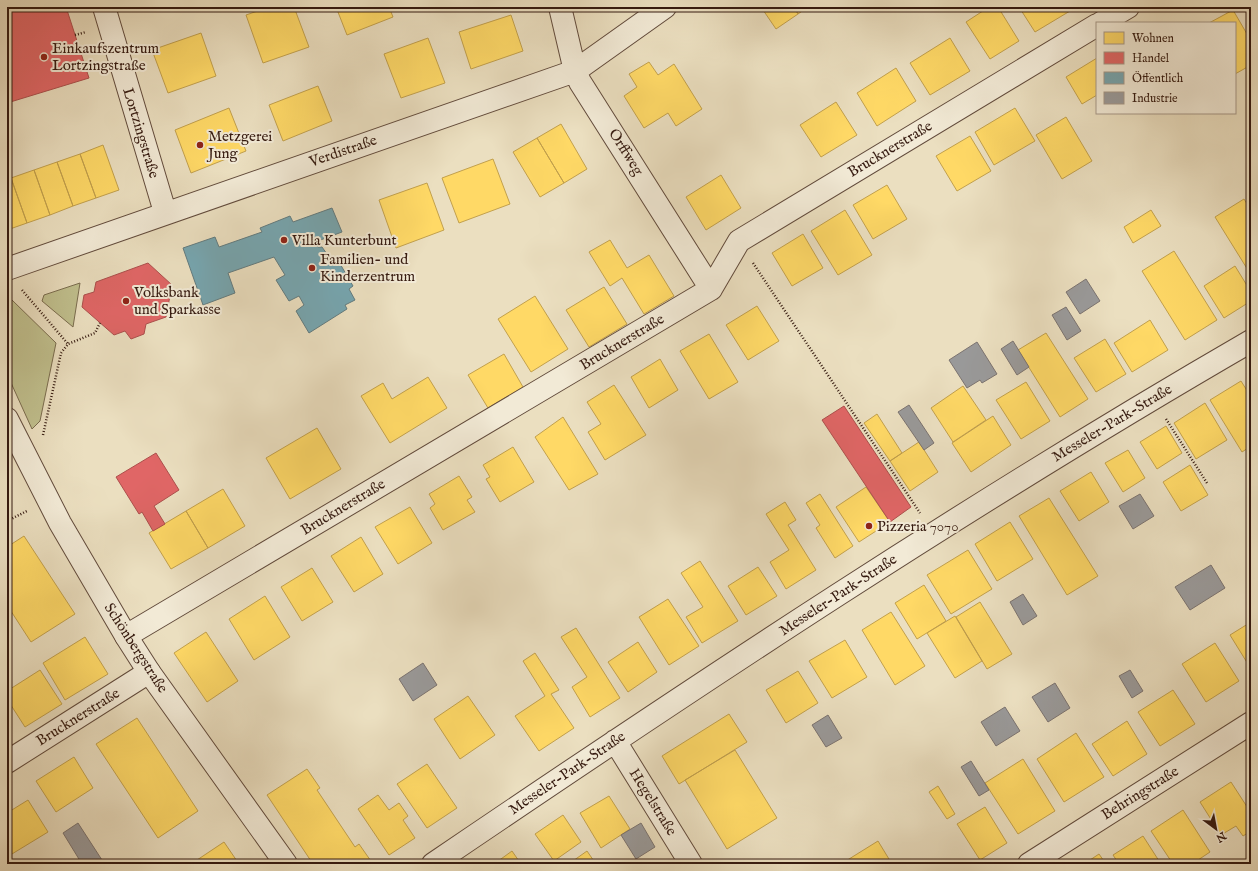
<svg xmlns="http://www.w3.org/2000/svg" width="1258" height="871" viewBox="0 0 1258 871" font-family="'IM FELL English',serif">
  <rect width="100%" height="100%" fill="#ebdfc0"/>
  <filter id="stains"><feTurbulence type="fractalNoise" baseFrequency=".005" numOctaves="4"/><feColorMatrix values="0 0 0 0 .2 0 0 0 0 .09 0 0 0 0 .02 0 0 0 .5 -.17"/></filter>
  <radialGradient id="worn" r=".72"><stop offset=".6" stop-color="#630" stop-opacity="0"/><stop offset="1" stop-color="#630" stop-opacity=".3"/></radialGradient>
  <!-- green -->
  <path fill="#c0bf8d" stroke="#7a6c4e" d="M80 283 73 327 42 301 44 295Z
    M12 300 56 343 40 421 32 429 7 374V307Z"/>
  <!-- homes -->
  <path fill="#ffd966" stroke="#c2a04c" d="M269 7H294L309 47 263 63 246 15Z
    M336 7H389L393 17 347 35Z
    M761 7H794L798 14 776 29Z
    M794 7H808L798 14Z
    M989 7H998L1019 41 990 59 966 22Z
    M1019 7H1074L1075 8 1035 32Z
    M1233 10 1247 34 1251 31V65L1235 74V23H1209Z
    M511 15 523 51 471 69 459 32Z
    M201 33 216 76 168 93 152 50Z
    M428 38 445 83 401 98 384 54Z
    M950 38 970 71 930 95 910 63Z
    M1097 58V95L1082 104 1066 77Z
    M649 62 658 75 674 64 702 109 676 126 668 113 644 128 624 96 637 87 629 74Z
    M896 68 916 101 877 126 857 93Z
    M318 86 332 121 283 141 269 105Z
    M836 102 857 135 821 157 800 125Z
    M229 108 246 151 191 173 175 130Z
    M1015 108 1035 141 994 165 975 132Z
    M1066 117 1092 161 1062 179 1036 135Z
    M561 124 587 169 564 183 537 138Z
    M970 136 991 171 957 191 936 156Z
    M537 138 564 183 540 197 513 152Z
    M103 145 119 190 96 198 80 154Z
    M80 154 96 198 73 206 57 162Z
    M493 159 510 204 459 223 442 178Z
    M57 162 73 206 50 215 34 170Z
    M34 170 50 215 27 223 11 178Z
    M721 175 741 208 706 230 686 197Z
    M11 178 27 223 7 230V180Z
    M427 183 444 230 396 248 379 200Z
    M887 185 907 219 873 239 853 205Z
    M1244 199 1251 210V275L1215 217Z
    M845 210 872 255 838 275 811 231Z
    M1151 210 1161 226 1133 243 1124 227Z
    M803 234 823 268 792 286 772 253Z
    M610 240 627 268 649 255 674 296 644 314 622 278 610 286 589 252Z
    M1174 251 1217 320 1185 340 1142 271Z
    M1235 266 1251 292V301L1224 318 1204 286Z
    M604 287 627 324 589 347 566 310Z
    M535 296 568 349 531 372 498 319Z
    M757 306 779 341 748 360 726 325Z
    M1150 320 1168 350 1132 372 1114 343Z
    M1046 333 1088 399 1060 417 1018 350Z
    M709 334 738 382 709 399 680 351Z
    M1105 339 1126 374 1096 392 1074 358Z
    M504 354 523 387 488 408 468 375Z
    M660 359 678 390 649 408 631 377Z
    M428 377 447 408 390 443 361 396 383 383 392 399Z
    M1241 381 1251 397V446L1242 452 1210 400Z
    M1026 382 1050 421 1021 439 996 400Z
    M614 385 646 435 605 460 588 432 601 424 587 402Z
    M963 386 986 420 953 442 931 408Z
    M1205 403 1227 440 1196 459 1174 423Z
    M877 414 902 453 890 461 864 423Z
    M993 416 1011 445 971 472 952 443Z
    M563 417 598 474 569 490 535 437Z
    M1166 426 1182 453 1157 469 1140 442Z
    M317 428 341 469 290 499 266 458Z
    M919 442 938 472 910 491 890 461Z
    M513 447 534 482 500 502 486 479 490 477 483 465Z
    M1128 450 1145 478 1123 492 1105 463Z
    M1190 465 1208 495 1181 511 1163 482Z
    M1091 472 1109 502 1079 521 1060 491Z
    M459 476 472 497 467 500 475 512 443 530 430 508 435 504 429 494Z
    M866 487 890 522 859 542 836 507Z
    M223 489 245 526 208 548 186 511Z
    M820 494 853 546 835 558 816 528 820 525 806 503Z
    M1049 498 1098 576 1067 595 1019 516Z
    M785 502 796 520 788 525 816 570 786 589 770 562 789 550 766 514Z
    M410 507 432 543 398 564 375 527Z
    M186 511 208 548 171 569 149 533Z
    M1010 522 1033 559 997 581 975 544Z
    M24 536 75 614 31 642 7 605V547Z
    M361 537 383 574 354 592 331 556Z
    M968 550 992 589 951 614 927 575Z
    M700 561 738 621 702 643 686 617 703 607 681 573Z
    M758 567 777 596 746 615 728 586Z
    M312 568 333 602 302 621 281 587Z
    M924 585 946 621 917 639 895 603Z
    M265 596 290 637 254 660 229 619Z
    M668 599 699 646 669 665 639 617Z
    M980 602 1012 654 987 669 956 617Z
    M891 612 925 666 895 685 862 630Z
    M955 616 982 661 955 678 927 633Z
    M1251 622V669L1230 635Z
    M576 628 620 698 590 717 572 687 587 677 561 637Z
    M206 632 238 681 207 702 174 653Z
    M85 637 108 674 65 700 43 663Z
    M845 640 867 677 832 698 809 661Z
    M638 642 657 672 628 692 608 662Z
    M1215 643 1239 681 1206 702 1182 664Z
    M535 653 559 690 551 694 574 728 539 751 515 716 545 696 523 661Z
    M40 670 62 704 25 727 7 699V691Z
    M798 671 818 703 786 723 766 690Z
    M1173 690 1195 724 1160 746 1138 712Z
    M468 696 495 735 460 759 434 719Z
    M729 714 747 742 679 784 662 756Z
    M137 718 198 811 158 838 96 744Z
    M1127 721 1147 754 1113 776 1092 744Z
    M1076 733 1104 777 1064 802 1037 759Z
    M735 750 777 818 727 849 685 780Z
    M74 757 93 788 56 812 36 781Z
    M1023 759 1055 811 1018 834 985 783Z
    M427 764 457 808 427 828 397 784Z
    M307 769 320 788 317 790 355 847 359 844 373 864H313L267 795Z
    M1231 782 1251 813V831L1243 836 1236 826 1221 835 1200 802Z
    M938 786 955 814 947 819 929 792Z
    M378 795 389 810 399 803 408 816 403 820 415 838 389 855 358 809Z
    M609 796 630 829 601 848 580 813Z
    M28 800 48 832 7 857V813Z
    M985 807 1007 843 980 860 957 824Z
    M1183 810 1210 852 1192 864H1173L1151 831Z
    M563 815 581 842 554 861 535 834Z
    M1143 836 1161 864H1119L1113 855Z
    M878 841 892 864H841Z
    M224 842 239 864H196L194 862Z
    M512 851 521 864H494Z
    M587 851 596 864H571L570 863Z
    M1099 854 1106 864H1084Z"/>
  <!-- shops -->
  <path fill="#e06666" stroke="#ad4f4c" d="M7 7H66L89 78 7 103Z
    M148 263 172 285 166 317 146 324 144 334 131 339 125 331 114 335 82 307 84 295 94 292 96 282Z
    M844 406 911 507 890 522 822 420Z
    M156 453 179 490 154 506 165 524 153 531 142 512 139 514 116 477Z"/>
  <!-- public -->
  <path fill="#76a5af" stroke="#627b7f" d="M332 208 342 232 315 242 318 247H322L334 264 339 262 353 286 349 289 355 300 345 305 347 309 309 333 296 311 304 305 299 296 289 301 276 280 285 275 274 257 228 273 235 293 203 305 183 248 215 237 219 247 262 232 260 228 290 216 293 222Z"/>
  <!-- industry -->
  <path fill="#999" stroke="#7b7370" d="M1086 279 1100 301 1080 314 1066 292Z
    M1066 307 1081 331 1067 340 1052 315Z
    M1013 341 1029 367 1017 375 1001 349Z
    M977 342 997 374 982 383 980 380 967 388 949 360Z
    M909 405 934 443 924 450 898 412Z
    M1140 494 1154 516 1133 529 1119 506Z
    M1211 565 1225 588 1190 610 1175 587Z
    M1023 594 1037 616 1023 625 1010 602Z
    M423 663 437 685 413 701 399 679Z
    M1130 670 1143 691 1132 698 1119 676Z
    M1055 683 1070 708 1048 722 1032 697Z
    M1005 707 1020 731 996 746 981 722Z
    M828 715 842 738 826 747 812 725Z
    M971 761 989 790 979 796 961 767Z
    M78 823 102 860 95 864H82L63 833Z
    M641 823 655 847 636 859 621 835Z"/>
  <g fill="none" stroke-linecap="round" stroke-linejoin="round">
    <defs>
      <path id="minor" d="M104 7 165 212
        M560 7 575 71 580 82 711 289
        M1101 23 1128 7
        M7 269 575 71 665 7
        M126 636 711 289 739 241 1097 25
        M615 741 691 864
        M7 762 149 672
        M433 864C701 682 971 503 1251 341
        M1029 864 1251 723"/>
      <path id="tertiary" d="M7 419 60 523 126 636 149 672 286 864"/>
    </defs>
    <!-- minor casing -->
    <use href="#minor" stroke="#624b3c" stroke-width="24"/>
    <!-- tertiary casing -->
    <use href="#tertiary" stroke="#624b3c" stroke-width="24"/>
    <!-- path -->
    <path stroke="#351a10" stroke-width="2.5" stroke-dasharray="1 2" stroke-linecap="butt" d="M75 35 86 32
      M753 263 920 513
      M22 290 68 344
      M1166 419 1207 483
      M43 435 61 353 68 344 95 333 100 323
      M7 521 27 511"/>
    <!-- minor -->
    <use href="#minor" stroke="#f2ead6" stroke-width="22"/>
    <!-- tertiary -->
    <use href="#tertiary" stroke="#f2ead6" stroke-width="22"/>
  </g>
  <!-- markers -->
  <g fill="#8f2418" stroke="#f2ead6" stroke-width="1.5">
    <circle cx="44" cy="57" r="4"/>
    <circle cx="200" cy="145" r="4"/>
    <circle cx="284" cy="240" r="4"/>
    <circle cx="312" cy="268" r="4"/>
    <circle cx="126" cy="301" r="4"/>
    <circle cx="869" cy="526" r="4"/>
  </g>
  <g text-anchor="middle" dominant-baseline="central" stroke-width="4" stroke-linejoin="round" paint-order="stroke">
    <!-- poi labels -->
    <g font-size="15" fill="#351a10" stroke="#f2ead6" text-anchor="start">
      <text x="52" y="48">Einkaufszentrum<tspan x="52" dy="17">Lortzingstraße</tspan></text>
      <text x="208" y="136">Metzgerei<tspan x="208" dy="17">Jung</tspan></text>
      <text x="292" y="240">Villa Kunterbunt</text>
      <text x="320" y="259">Familien- und<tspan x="320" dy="17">Kinderzentrum</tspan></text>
      <text x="134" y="292">Volksbank<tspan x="134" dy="17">und Sparkasse</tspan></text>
      <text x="877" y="526">Pizzeria 7070</text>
    </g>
    <!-- street labels -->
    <g font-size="15" fill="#351a10" stroke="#f2ead6">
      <text transform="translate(141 133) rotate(73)">Lortzingstraße</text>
      <text transform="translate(890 149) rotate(-31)">Brucknerstraße</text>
      <text transform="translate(343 151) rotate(-19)">Verdistraße</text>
      <text transform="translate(626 152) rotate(58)">Orffweg</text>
      <text transform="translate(622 342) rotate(-31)">Brucknerstraße</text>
      <text transform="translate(1112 423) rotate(-31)">Messeler-Park-Straße</text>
      <text transform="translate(343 507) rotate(-31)">Brucknerstraße</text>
      <text transform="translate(838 595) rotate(-33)">Messeler-Park-Straße</text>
      <text transform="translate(136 648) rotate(57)">Schönbergstraße</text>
      <text transform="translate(78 717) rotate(-32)">Brucknerstraße</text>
      <text transform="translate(567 773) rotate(-34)">Messeler-Park-Straße</text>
      <text transform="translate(1140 793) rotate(-32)">Behringstraße</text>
      <text transform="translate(653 802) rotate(58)">Hegelstraße</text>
    </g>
  </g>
  <!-- margin -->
  <rect width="1258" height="871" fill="none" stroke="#ebdfc0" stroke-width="24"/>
  <rect x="8" y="8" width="1242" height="855" fill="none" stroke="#351a10" stroke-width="2"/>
  <rect x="12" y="12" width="1234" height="847" fill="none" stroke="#351a10"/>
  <!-- legend -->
  <rect x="1096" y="22" width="140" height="92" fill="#f2ead6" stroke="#a69787"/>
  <rect x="1104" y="32" width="20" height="12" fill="#ffd966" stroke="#a69787"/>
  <text x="1132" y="42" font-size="12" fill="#351a10">Wohnen</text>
  <rect x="1104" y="52" width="20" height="12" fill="#e06666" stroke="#a69787"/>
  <text x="1132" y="62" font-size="12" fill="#351a10">Handel</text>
  <rect x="1104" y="72" width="20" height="12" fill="#76a5af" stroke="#a69787"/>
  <text x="1132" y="82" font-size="12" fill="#351a10">Öffentlich</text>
  <rect x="1104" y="92" width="20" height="12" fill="#999999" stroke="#a69787"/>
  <text x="1132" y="102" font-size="12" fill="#351a10">Industrie</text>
  <!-- north arrow -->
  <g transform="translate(1216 829) rotate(148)" stroke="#f2ead6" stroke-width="3" paint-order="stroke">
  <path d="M0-3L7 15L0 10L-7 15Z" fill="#351a10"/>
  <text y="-6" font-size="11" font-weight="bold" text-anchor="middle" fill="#351a10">N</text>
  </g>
  <rect width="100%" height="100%" filter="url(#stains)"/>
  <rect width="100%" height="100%" fill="url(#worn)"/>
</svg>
